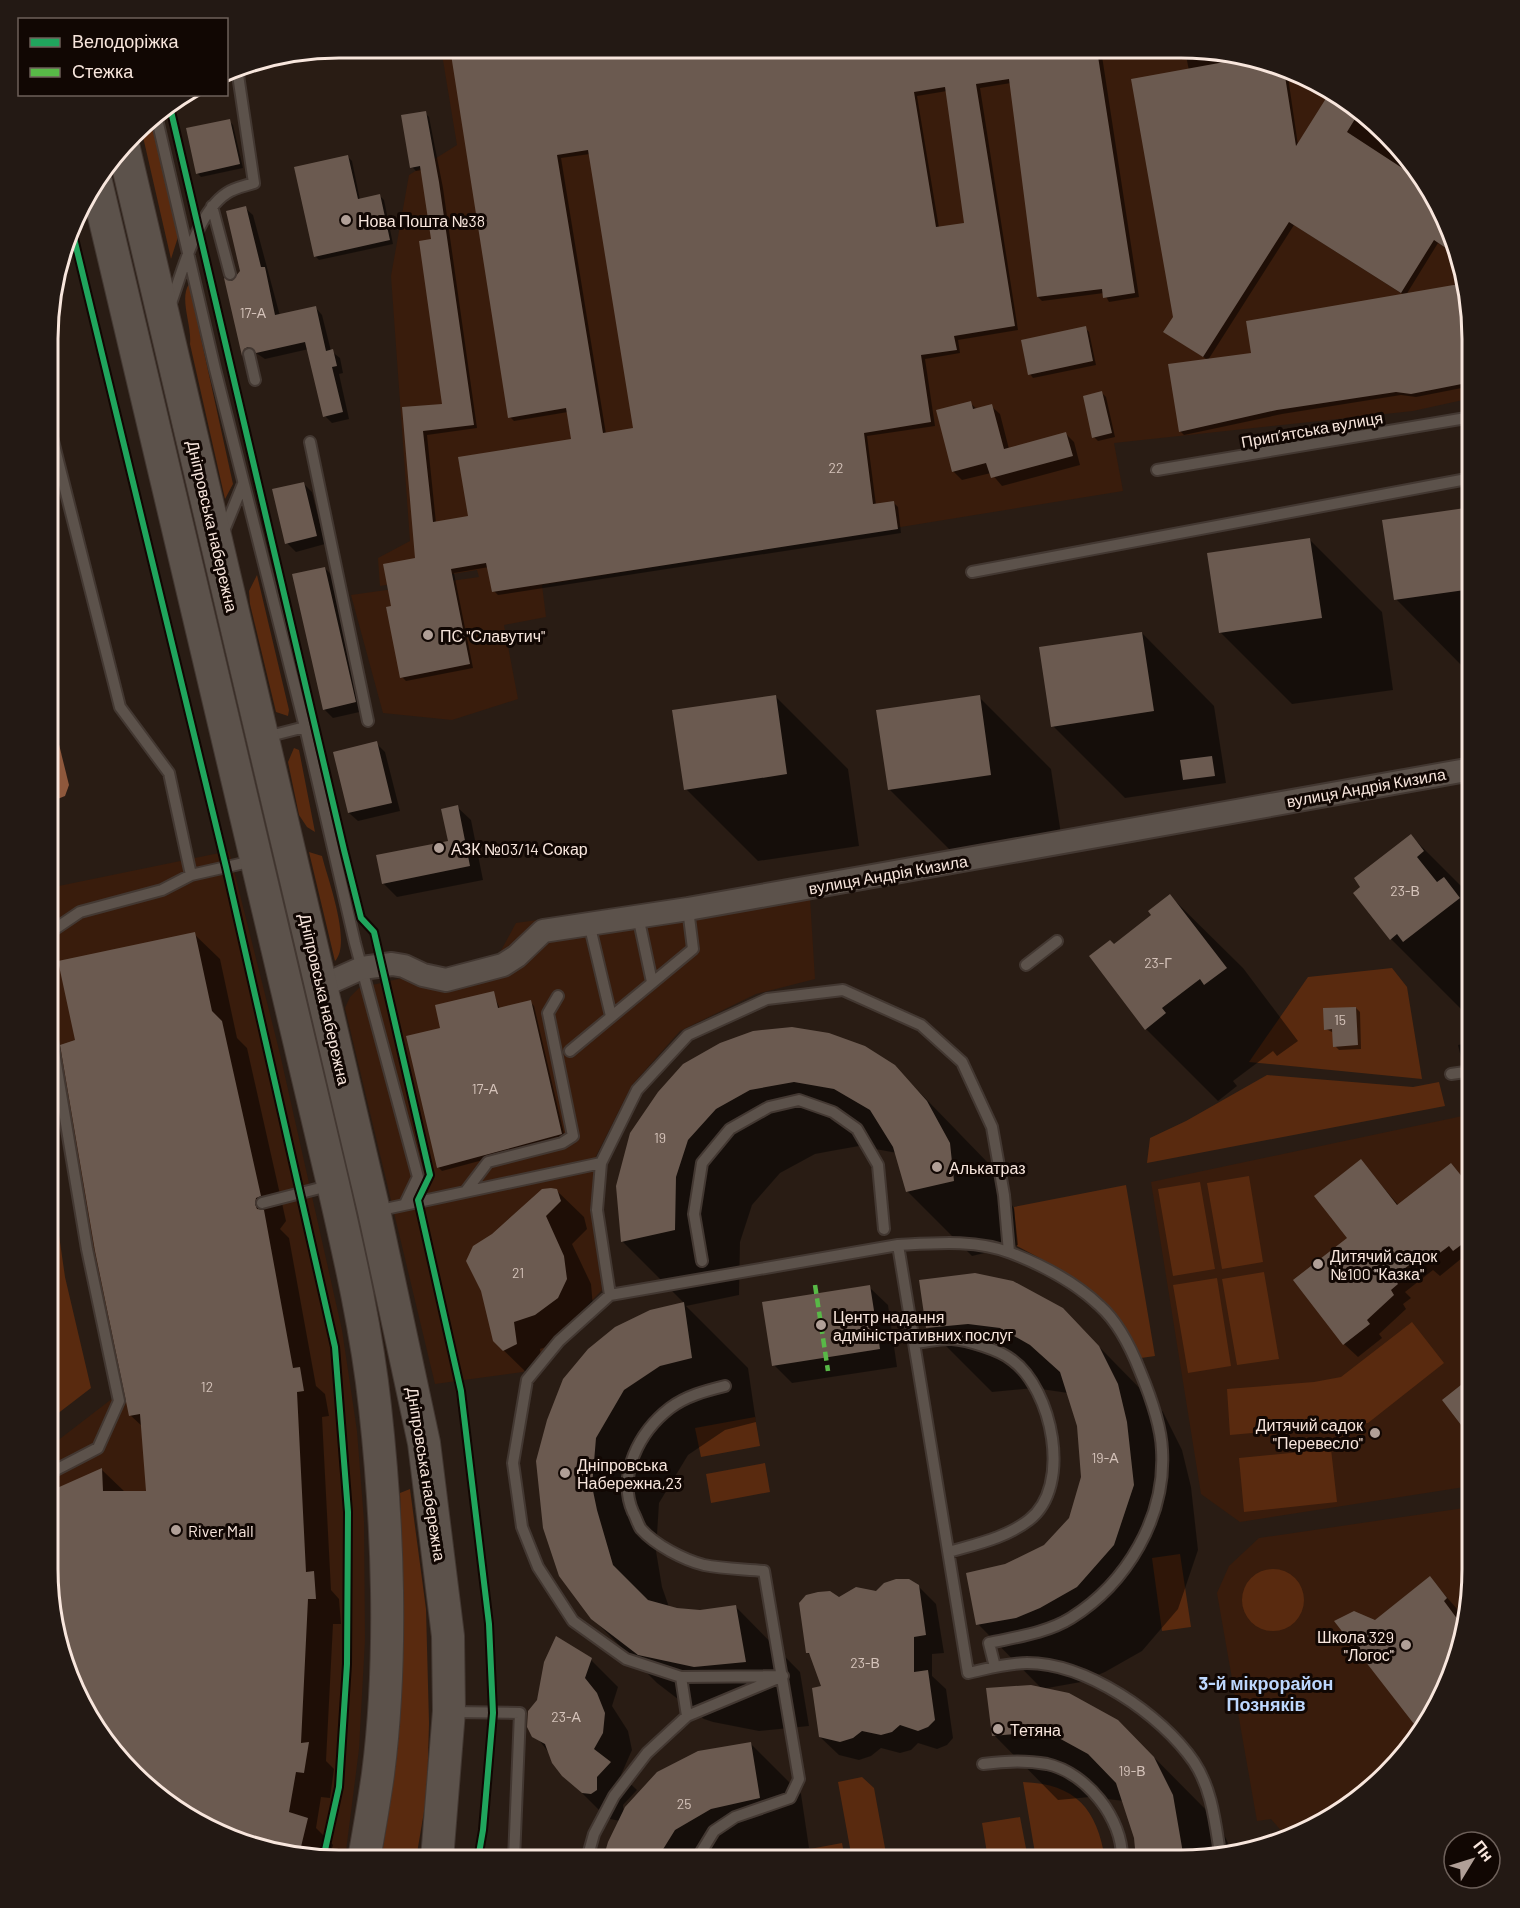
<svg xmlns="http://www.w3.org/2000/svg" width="1520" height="1908" viewBox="0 0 1520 1908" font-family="Barlow,sans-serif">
  <rect width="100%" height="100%" fill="#291c14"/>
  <!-- built -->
  <path fill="#391c0c" d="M441 48 1219 51 1343 97 1433 194 1462 264 1472 339V398L1413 411 1114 443 1123 491 542 585 546 617 504 625 518 699 452 720 383 713 351 595 479 577 477 570 380 586 378 558 410 541 391 276 409 175 457 145Z
    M229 851 280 1054 342 1330 357 1431 364 1521 365 1640 359 1749 345 1859H320L246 1845 178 1811 133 1774 87 1714 58 1645 48 1569V1448L113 1398 49 1034V888Z
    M809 882 815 979 756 994 680 1031 632 1085 596 1156 591 1210 602 1290 523 1372 435 1384 345 1008 350 997 359 988 498 956 516 923Z
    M1472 1114 1471 1486 1240 1522 1201 1494 1151 1182Z
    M1471 1507V1588L1457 1662 1423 1730 1387 1775 1326 1821 1284 1834 1271 1819 1257 1821 1217 1593 1229 1566 1259 1538Z"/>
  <!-- green -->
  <path fill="#592a0f" d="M150 118 178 237 171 259 141 128Z
    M189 284 233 484 225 499 190 344C192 325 179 299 189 284Z
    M257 575 289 710 288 716 276 712 250 604 249 591Z
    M294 748 299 750 315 832 307 827 299 815 288 762Z
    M309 852 322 856C328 880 352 943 335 961Z
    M1392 968 1407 987 1422 1079 1249 1062 1308 977Z
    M1267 1075 1413 1087 1439 1082 1445 1106 1147 1163 1150 1138 1186 1121Z
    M49 1165 65 1277 91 1388 48 1421Z
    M1249 1176 1263 1262 1222 1269 1207 1183Z
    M1200 1182 1215 1269 1173 1276 1158 1189Z
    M1126 1185 1155 1356 1141 1358C1116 1300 1071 1274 1017 1246L1014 1207Z
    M1264 1272 1279 1359 1237 1365 1222 1279Z
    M1217 1278 1231 1366 1188 1373 1173 1285Z
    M1412 1322 1444 1363 1368 1423 1230 1435 1227 1389 1314 1382 1341 1377Z
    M755 1417 760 1446 701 1457 695 1428Z
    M1331 1449 1337 1502 1244 1512 1239 1458Z
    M765 1463 770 1492 711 1503 706 1474Z
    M410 1489 426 1609 429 1723 427 1794 416 1859H381C403 1734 405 1619 400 1493Z
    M1180 1554 1191 1627 1162 1631 1152 1558Z
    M1242 1600a31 31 0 1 1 62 0a31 31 0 1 1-62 0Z
    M862 1777 874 1788 887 1859H852L838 1782Z
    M1023 1782C1076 1784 1097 1809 1105 1859H1036Z
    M1020 1817 1028 1859H988L982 1823Z
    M842 1843 845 1859H784L783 1854Z"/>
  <!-- water -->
  <path fill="#8e583c" d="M50 708 69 785 65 796 50 802Z"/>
  <!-- shadow -->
  <path fill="#0007" fill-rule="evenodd" d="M452 48 1139 50 1102 56 1139 297 1109 302 1104 293 1042 301 1038 297 1011 83 980 88 1018 330 958 340 960 353 925 359 935 426 867 436 876 505 893 502 898 507 901 533 498 595 494 591 489 567 454 573 473 668 406 681 402 677 392 607 416 560 404 408 444 405 433 240 422 170 416 171 412 167 425 113 429 117 443 188 477 428 427 435 436 523 470 518 573 440 568 412 514 421 510 417ZM947 91 965 224 939 228 917 96ZM590 154 635 430 606 434 561 158Z
    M1185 50 1219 51 1222 52 1225 64 1245 60 1288 77 1298 145 1343 97 1433 194 1459 257 1438 243 1406 295 1465 284 1472 339V386L1416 397 1401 395 1282 414 1184 435 1180 431 1252 355 1404 295 1294 225 1208 360 1169 335 1174 318 1189 71Z
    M229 121 233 125 243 168 201 177 197 173Z
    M348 157 352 161 360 200 380 196 384 200 393 244 319 260 315 256Z
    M245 208 253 215 280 316 315 307 322 315 331 351 340 358 343 373 339 374 349 419 332 423 325 416 309 349 265 359 256 353 250 356 249 361 243 355 226 281 233 283 242 272Z
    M1085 328 1089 332 1096 365 1033 378 1030 374Z
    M1102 393 1106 397 1115 437 1098 441 1094 437Z
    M970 403 977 409 991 406 1000 414 1009 449 1065 433 1074 442 1080 465 1002 486 991 473 962 480 953 471Z
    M303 483 312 492 325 544 296 552 287 543Z
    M1472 509V671L1468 672 1396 599Z
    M1309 539 1382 612 1393 690 1292 704 1220 632Z
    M325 568 333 577 364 711 333 718 324 709Z
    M1142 633 1214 706 1226 783 1125 798 1053 726Z
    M775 696 848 769 859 846 758 861 686 789Z
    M979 697 1051 769 1063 847 962 862 890 790Z
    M376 743 385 752 400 811 358 821 349 813Z
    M457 807 471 820 483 880 397 897 383 883 449 842Z
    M1411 836 1472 897V1008L1469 1006 1463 1011 1391 939Z
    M1170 896 1243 968 1298 1041 1277 1056 1273 1051 1233 1081 1237 1086 1218 1101 1146 1029 1154 916Z
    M194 934 220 959 237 1038 247 1048 286 1221 280 1229 289 1238 316 1386 325 1394 329 1416 322 1417 331 1590 339 1599 341 1624H333L326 1761 334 1769 330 1798 321 1797 316 1828 333 1845 329 1859 246 1845 178 1811 133 1774 87 1714 58 1645 48 1569V1493L102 1470 125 1492H147L143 1427 130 1415 77 1041Z
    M493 993 500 1009 530 1002 534 1006 565 1138 442 1171 438 1167 442 1029Z
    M1356 1008 1360 1012 1361 1049 1339 1050 1335 1046 1334 1033 1326 1029Z
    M1472 1042V1065L1466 1066 1462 1062 1458 1045Z
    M894 1066 992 1167 1014 1209 1018 1245 972 1256 907 1191 897 1153 859 1146 831 1151 815 1154 780 1173 752 1205 740 1242 739 1295 686 1306 748 1368 756 1422 725 1430 688 1455 659 1503 656 1551 662 1587 669 1607 700 1612 736 1607 800 1672 809 1726 759 1731 713 1722 704 1719 657 1683 592 1618 544 1528 650 1311 684 1303 623 1242 659 1093Z
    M1361 1161 1399 1206 1451 1165 1472 1187V1261L1468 1264 1462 1258 1440 1276 1433 1270 1405 1292 1411 1298 1403 1304 1406 1309 1379 1334 1382 1338 1358 1357 1344 1344 1349 1238Z
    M556 1190 584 1217 587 1229 572 1244 591 1284 593 1307 562 1342 540 1349 543 1371 531 1377 494 1341Z
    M869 1287 888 1305 897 1367 792 1383 774 1365Z
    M1062 1309 1163 1412 1182 1450 1191 1487 1198 1550 1178 1609 1142 1651 1105 1672 1081 1682 1042 1689 978 1624 1005 1565 1045 1547 1071 1519 1083 1477 1078 1426 1068 1393 1034 1388 992 1392 928 1328Z
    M1471 1379V1435L1444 1400Z
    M1430 1578 1464 1617 1461 1620 1464 1625 1457 1662 1422 1732 1337 1622H1375Z
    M918 1586 936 1604 944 1653 932 1654V1676L946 1689 953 1738 947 1745 937 1749 918 1743 911 1750 900 1753 881 1748 871 1756 859 1760 839 1755 820 1737 823 1688 812 1657 808 1653 839 1598Z
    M591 1660 618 1687 612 1706 628 1731 632 1750 621 1775 637 1790 623 1805 624 1814 751 1744 801 1794 809 1848 760 1859H605L620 1821 610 1819 600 1811 572 1783 539 1740Z
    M1118 1721 1219 1823 1231 1850 1200 1859H1137L1135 1837 1124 1801 1090 1797 1058 1800 994 1735Z"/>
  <!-- building -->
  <path fill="#6b5a50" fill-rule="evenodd" d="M450 48 1097 50 1135 293 1103 298 1102 289 1037 297 1009 79 976 84 1015 326 954 336 957 350 921 355 931 422 864 433 873 504 894 501 898 529 492 592 486 563 451 569 470 664 400 678 386 607 391 606 383 564 415 558 402 407 442 404 419 241 431 239 420 166 410 168 401 115 426 111 439 182 474 425 423 431 433 522 468 516 458 457 571 439 566 408 508 418ZM945 87 964 223 936 227 914 92ZM588 150 633 428 603 433 557 155Z
    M1241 59 1285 76 1296 146 1330 92 1343 97 1358 114 1347 132 1419 179 1433 194 1459 257 1434 240 1401 293 1289 222 1203 357 1163 332 1173 317 1131 79Z
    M230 119 240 164 196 174 186 128Z
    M348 155 358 199 380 194 390 240 314 257 294 167Z
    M246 206 261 267H265L275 315 316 306 326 351 333 349 337 366 332 367 343 412 323 417 305 342 256 353 248 347 244 349 242 356 224 278 232 281 240 271 226 211Z
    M1465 283 1472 339V382L1411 394 1396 392 1277 410 1179 432 1168 364 1251 353 1246 321Z
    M1086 326 1093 361 1028 375 1021 340Z
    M1102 391 1112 433 1092 438 1083 396Z
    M971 401 973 409 992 404 1004 449 1066 432 1073 456 991 478 986 463 952 472 936 410Z
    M304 482 317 536 285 544 272 489Z
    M1472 507V589L1394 600 1382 520Z
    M1310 538 1322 618 1219 633 1207 553Z
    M325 567 356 702 323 710 292 574Z
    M1142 632 1154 711 1051 727 1039 647Z
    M776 695 787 774 684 790 672 710Z
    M980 695 991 775 888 790 876 710Z
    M377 741 392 803 348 813 333 752Z
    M1212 756 1215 776 1183 780 1180 760Z
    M458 805 470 866 382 884 376 855 448 841 441 809Z
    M1411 834 1424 851 1417 857 1437 882 1444 877 1460 898 1403 942 1397 934 1390 940 1353 893 1360 887 1354 878Z
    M1170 894 1227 968 1204 985 1200 979 1162 1008 1166 1013 1145 1030 1089 956 1110 940 1114 944 1151 915 1148 911Z
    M195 932 212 1011 222 1021 261 1196 256 1198 255 1204 257 1209 264 1210 293 1368 300 1367 304 1391 297 1392 306 1572 314 1571 316 1599H308L301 1743 309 1742 304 1773 296 1772 289 1812 308 1818 299 1855 246 1845 178 1811 133 1774 87 1714 58 1645 48 1569V1492L102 1468 103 1491H146L140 1414 129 1416 95 1251 60 1045 75 1040 58 961Z
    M494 991 498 1008 531 1000 562 1134 437 1168 406 1036 440 1028 435 1005Z
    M1356 1007 1358 1045 1333 1047 1332 1029 1324 1030 1323 1008Z
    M792 1027 829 1033 865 1046 895 1065 927 1101 950 1143 954 1181 906 1192 893 1147 870 1110 834 1089 794 1082 766 1087 750 1090 716 1109 688 1140 676 1177 675 1230 621 1242 616 1186 630 1133 658 1092 683 1064 720 1043 753 1031Z
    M1361 1159 1397 1205 1451 1163 1472 1189V1237L1453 1251 1449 1246 1425 1264 1420 1257 1393 1277 1398 1284 1391 1290 1394 1295 1367 1320 1370 1324 1343 1345 1293 1280 1347 1238 1314 1196Z
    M551 1188 557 1189 561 1201 546 1216 564 1256 567 1279 558 1298 535 1315 514 1322 517 1344 503 1351 493 1341 481 1291 466 1261 473 1246 492 1234 542 1189Z
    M975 1273 1013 1281 1063 1308 1099 1346 1118 1384 1127 1422 1134 1485 1114 1545 1077 1587 1040 1608 1016 1618 976 1625 966 1573 1005 1564 1044 1545 1069 1518 1081 1477 1077 1426 1060 1372 1030 1345 1000 1328 968 1324 926 1328 919 1280Z
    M870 1285 880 1349 772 1366 762 1302Z
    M684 1302 692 1358 660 1366 624 1390 596 1438 592 1486 597 1510 613 1565 648 1600 677 1608 700 1610 736 1605 746 1662 694 1667 638 1655 591 1619 559 1576 543 1528 536 1461 547 1420 563 1379 588 1349 615 1327 650 1310Z
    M1471 1377V1438L1442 1400Z
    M1430 1576 1447 1598 1444 1601 1464 1628 1457 1662 1421 1733 1334 1621 1354 1611 1375 1620Z
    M896 1579H909L919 1585 926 1635 914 1637V1672L928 1670 935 1720 928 1727 918 1731 900 1725 892 1732 881 1735 862 1731 853 1738 840 1742 819 1737 812 1688 821 1686 809 1653H806L799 1603 806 1595 818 1592 830 1591 839 1597 856 1587 876 1591 884 1583Z
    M556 1636 592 1658 585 1678 597 1693 605 1713 603 1733 594 1749 611 1762 597 1777V1790L591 1794 582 1793 562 1776 552 1763 545 1744 532 1737 527 1727 528 1711 537 1700 544 1662Z
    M1031 1685 1069 1693 1118 1720 1154 1757 1173 1795 1184 1859H1136L1134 1838 1116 1783 1088 1754 1057 1737 1025 1733 992 1736 986 1688Z
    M751 1742 760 1798 711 1809 675 1830 657 1859H603L608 1842 625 1807 657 1772 698 1751Z"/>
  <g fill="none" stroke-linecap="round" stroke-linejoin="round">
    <defs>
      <path id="service" d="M156 115 215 369 305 727 355 943 418 1177 405 1204
        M212 206 230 274
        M170 306C182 273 197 212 227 193 234 188 245 186 254 183L237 68
        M249 354 255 380
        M50 429 120 707 169 773 191 875
        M310 442 368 721
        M1157 470 1472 417
        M223 533 243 484
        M972 572 1472 478
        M266 737 305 727
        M638 916 652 982
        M589 923 611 1016
        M49 933 80 912 162 890 191 875 253 861
        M1026 965 1057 941
        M570 1051 693 949 688 909
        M1451 1074 1472 1071
        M466 1191 488 1162 562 1143 573 1136 548 1013 558 996
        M262 1203 332 1185
        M376 1211 601 1163
        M898 1245C934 1243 977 1239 1011 1253 1042 1265 1076 1283 1100 1306 1119 1323 1131 1348 1140 1371 1150 1395 1161 1424 1162 1450 1166 1517 1127 1583 1071 1618 1047 1633 1016 1637 989 1643L995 1667
        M702 1261 694 1214 702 1163 730 1129 769 1107 799 1100 833 1112 857 1129 878 1165 884 1229
        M610 1295 597 1210 601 1163 637 1090 688 1035 767 999 843 990 921 1025 962 1062 992 1127 1004 1195 1009 1252
        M915 1343C927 1342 940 1338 952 1339 967 1340 1000 1350 1012 1360 1052 1389 1073 1486 1029 1520 1006 1538 976 1544 949 1552
        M48 1474 98 1448 119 1401 87 1249 49 1022
        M681 1677 687 1716
        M452 1712 520 1713 514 1859
        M983 1764C1004 1761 1026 1760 1047 1764 1087 1773 1123 1819 1122 1859
        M587 1859 594 1834 614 1796 647 1753 687 1716 783 1676 681 1677 626 1659 573 1621 538 1567 522 1527 513 1463 527 1380 559 1341 610 1295 898 1245 968 1673C987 1669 1007 1663 1027 1663 1086 1663 1161 1714 1194 1762 1212 1789 1215 1822 1220 1853
        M697 1859 714 1831 735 1817 790 1798 799 1779 764 1571C745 1569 723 1569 704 1565 684 1560 655 1545 641 1529 638 1525 636 1517 633 1512 617 1475 639 1432 670 1408 686 1396 705 1391 725 1386"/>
      <path id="minor" d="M322 986 362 968 392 964 404 966 423 975 446 980 503 965 517 956 543 931 688 909 1472 769"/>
      <path id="secondary" d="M124 149 374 1211 424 1443 448 1636 449 1711 437 1859
        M96 182 333 1184C350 1258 367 1332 375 1407 388 1524 393 1658 378 1774 374 1803 369 1831 364 1859"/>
    </defs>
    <!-- service casing -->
    <use href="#service" stroke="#433832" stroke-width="14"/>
    <!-- minor casing -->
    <use href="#minor" stroke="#433832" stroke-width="26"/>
    <!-- secondary casing -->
    <use href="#secondary" stroke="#433832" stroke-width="34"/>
    <!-- service -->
    <use href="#service" stroke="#5c524b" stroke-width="10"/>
    <!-- minor -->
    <use href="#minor" stroke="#5c524b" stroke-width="22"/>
    <!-- secondary -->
    <use href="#secondary" stroke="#5c524b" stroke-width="32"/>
    <!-- quiet -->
    <path stroke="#58b947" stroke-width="4.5" stroke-dasharray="9 4.5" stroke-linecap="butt" d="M815 1285 828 1371"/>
    <defs>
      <path id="cycleway" d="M170 107 344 850 361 918 374 932 430 1175 418 1200 461 1391 489 1624 493 1713 483 1830 478 1859
        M73 234 226 867 335 1347 348 1512 347 1664 339 1787 323 1859"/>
    </defs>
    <!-- cycleway casing -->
    <use href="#cycleway" stroke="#110703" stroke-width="10"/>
    <!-- cycleway -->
    <use href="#cycleway" stroke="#20a55d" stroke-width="6"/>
  </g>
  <!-- markers -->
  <g fill="#b09f97" stroke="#110703" stroke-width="2">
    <circle cx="346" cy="220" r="6"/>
    <circle cx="428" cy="635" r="6"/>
    <circle cx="439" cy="848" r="6"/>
    <circle cx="937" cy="1167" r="6"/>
    <circle cx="1318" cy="1264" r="6"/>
    <circle cx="821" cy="1325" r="6"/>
    <circle cx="1375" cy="1433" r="6"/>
    <circle cx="565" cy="1473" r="6"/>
    <circle cx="176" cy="1530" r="6"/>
    <circle cx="1406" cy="1645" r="6"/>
    <circle cx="998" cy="1729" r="6"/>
  </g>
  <g text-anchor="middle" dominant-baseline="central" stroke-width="6" stroke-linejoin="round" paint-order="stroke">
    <!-- number labels -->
    <g font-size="14" fill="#d5c3ba">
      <text x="253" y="312">17-А</text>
      <text x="836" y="467">22</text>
      <text x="1405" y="890">23-В</text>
      <text x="1158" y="962">23-Г</text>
      <text x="1340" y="1019">15</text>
      <text x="485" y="1088">17-А</text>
      <text x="660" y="1137">19</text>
      <text x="518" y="1272">21</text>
      <text x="207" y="1386">12</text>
      <text x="1105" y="1457">19-А</text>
      <text x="865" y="1662">23-В</text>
      <text x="566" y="1716">23-А</text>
      <text x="1132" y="1770">19-В</text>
      <text x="684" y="1803">25</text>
    </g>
    <!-- poi labels -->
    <g font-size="16" fill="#f8e6dd" stroke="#110703" text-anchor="start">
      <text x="358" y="220">Нова Пошта №38</text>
      <text x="440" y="635">ПС "Славутич"</text>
      <text x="451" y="848">АЗК №03/14 Сокар</text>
      <text x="949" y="1167">Алькатраз</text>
      <text x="1330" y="1255">Дитячий садок<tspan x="1330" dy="18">№100 "Казка"</tspan></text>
      <text x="833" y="1316">Центр надання<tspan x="833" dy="18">адміністративних послуг</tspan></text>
      <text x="1363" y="1424" text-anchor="end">Дитячий садок<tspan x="1363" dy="18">"Перевесло"</tspan></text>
      <text x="577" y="1464">Дніпровська<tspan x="577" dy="18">Набережна,23</tspan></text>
      <text x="188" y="1530">River Mall</text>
      <text x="1394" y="1636" text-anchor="end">Школа 329<tspan x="1394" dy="18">"Логос"</tspan></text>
      <text x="1010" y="1729">Тетяна</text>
    </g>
    <!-- street labels -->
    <g font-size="16" fill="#f8e6dd" stroke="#110703">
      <text transform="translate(1312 429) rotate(-10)">Припʼятська вулиця</text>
      <text transform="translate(213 526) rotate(77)">Дніпровська набережна</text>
      <text transform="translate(1366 787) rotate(-10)">вулиця Андрія Кизила</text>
      <text transform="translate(888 874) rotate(-10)">вулиця Андрія Кизила</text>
      <text transform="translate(325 999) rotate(77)">Дніпровська набережна</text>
      <text transform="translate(427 1474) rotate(81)">Дніпровська набережна</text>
    </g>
    <!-- neighbourhood labels -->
    <g font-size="18" font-weight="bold" fill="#bdd7fd" stroke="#110703">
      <text x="1266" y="1683">3-й мікрорайон<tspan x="1266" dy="21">Позняків</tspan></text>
    </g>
  </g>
  <!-- crop -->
  <path d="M0 0H1520V1908H0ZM339 58H1181A281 281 0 0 1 1462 339V1569A281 281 0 0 1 1181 1850H339A281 281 0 0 1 58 1569V339A281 281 0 0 1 339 58Z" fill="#231914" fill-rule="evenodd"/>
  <path fill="none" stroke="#f8e6dd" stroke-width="3" d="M339 58H1181A281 281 0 0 1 1462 339V1569A281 281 0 0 1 1181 1850H339A281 281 0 0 1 58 1569V339A281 281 0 0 1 339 58Z"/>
  <!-- legend -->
  <rect x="18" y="18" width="210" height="78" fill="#110703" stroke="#6d605a" stroke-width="1.5"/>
  <rect x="30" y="38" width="30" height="9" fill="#20a55d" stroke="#6d605a" stroke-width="1.5"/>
  <text x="72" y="48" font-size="18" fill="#f8e6dd">Велодоріжка</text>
  <rect x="30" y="68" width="30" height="9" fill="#58b947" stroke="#6d605a" stroke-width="1.5"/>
  <text x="72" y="78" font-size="18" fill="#f8e6dd">Стежка</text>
  <!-- north arrow -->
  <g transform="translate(1472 1860) rotate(52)"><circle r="28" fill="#110703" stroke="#6d605a" stroke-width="1.5"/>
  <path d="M0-4.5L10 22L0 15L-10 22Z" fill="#b09f97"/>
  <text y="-9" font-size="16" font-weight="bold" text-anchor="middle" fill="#f8e6dd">Пн</text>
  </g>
</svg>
